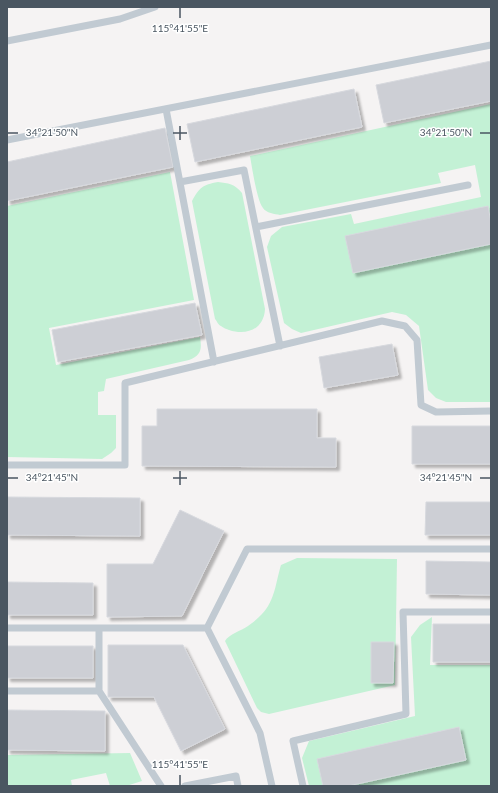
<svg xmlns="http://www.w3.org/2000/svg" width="498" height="793" viewBox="0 0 498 793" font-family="Lato,sans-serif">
  <defs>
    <filter id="shadow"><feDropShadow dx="3.5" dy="3.5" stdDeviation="1" flood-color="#0004"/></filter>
  </defs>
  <rect width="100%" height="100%" fill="#f5f3f3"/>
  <!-- green -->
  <path fill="#c3f1d5" d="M491 104V402H446L436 398 428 390 419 326 406 315 392 312 301 333 292 329 284 323 267 247 271 236 282 227 351 214 354 224 481 197 475 165 438 173 441 183 280 215C275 214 266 213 263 208 257 201 252 167 250 156Z
    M170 172 194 300 49 328 56 365 200 337C202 350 201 355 189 360L106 379 104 391 98 392V415H116V448L111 453 102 459 7 457V206Z
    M218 182C228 183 235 184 242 193L265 309C264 329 247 336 229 330 227 329 223 328 221 326 218 325 217 321 215 319L192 201C200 187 202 185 218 182Z
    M297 558 397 559 395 685 269 714 261 712 257 708 225 641C229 634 241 631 248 626 253 623 258 618 262 614 275 601 276 581 281 565Z
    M432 617 430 665H491V786H309L302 758 309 741 415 716 411 637 420 625Z
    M130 753 142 781 126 786H110L106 773 71 780 72 786H7V755Z"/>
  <!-- building -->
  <path fill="#cdcfd5" stroke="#d7d9de" filter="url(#shadow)" d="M491 61V101L384 123 376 85Z
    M354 89 362 127 195 162 187 124Z
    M165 128 173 167 7 201V162Z
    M488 206 491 223V244L353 273 345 236Z
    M195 303 202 335 58 362 52 330Z
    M392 344 398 375 324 388 319 357Z
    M157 409H317V438H336V467L142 466V426H157Z
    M412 426H491V464H412Z
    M7 497 140 498V536L7 535Z
    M426 502H491V535H425Z
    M180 510 224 531 182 616 107 617V564H153Z
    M426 561 491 562V595L426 594Z
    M7 582 93 583V615H7Z
    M433 624H491V662H433Z
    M371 642H394L393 683H371Z
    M108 645H183L225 729 181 751 154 697H108Z
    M7 646H93V678H7Z
    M7 710 105 711V751L7 750Z
    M459 727 466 760 348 786H323L317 759Z"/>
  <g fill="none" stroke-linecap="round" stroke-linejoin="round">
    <!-- service -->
    <path stroke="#c1cad2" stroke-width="7" d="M7 41 120 19 155 7
      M166 109 214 362
      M7 140 491 45
      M180 182 244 170 280 346
      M256 227 468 185
      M7 465H125V383L382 321 405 326 417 340 421 405 436 412 491 411
      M7 628H207L247 549H491
      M207 628 260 733 272 786
      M7 691H99L161 786
      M99 691V628
      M185 786 236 776 238 786
      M303 786 293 741 406 714 403 612H491"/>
  </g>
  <!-- ticks -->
  <path fill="none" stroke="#4a5661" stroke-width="1.5" d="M180 8V18M180 126V140M8 133H18M173 133H187M480 133H490M180 471V485M8 478H18M173 478H187M480 478H490M180 775V785"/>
  <g font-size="10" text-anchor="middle" fill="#4a5661" stroke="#fff" stroke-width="3" stroke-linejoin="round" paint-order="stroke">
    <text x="180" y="32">115°41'55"E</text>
    <text x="52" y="136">34°21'50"N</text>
    <text x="446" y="136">34°21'50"N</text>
    <text x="52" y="481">34°21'45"N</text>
    <text x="446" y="481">34°21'45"N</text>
    <text x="180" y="768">115°41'55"E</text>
  </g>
  <!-- border -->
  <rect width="498" height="793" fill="none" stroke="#4a5661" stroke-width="16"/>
</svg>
